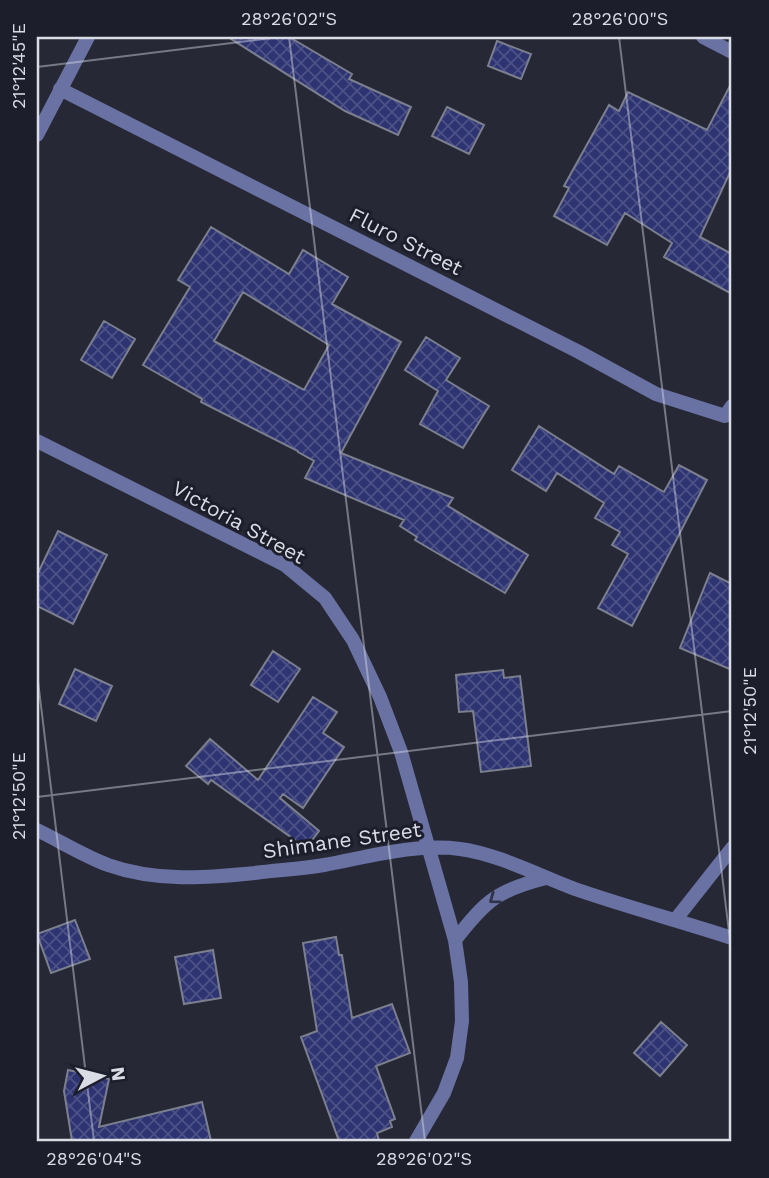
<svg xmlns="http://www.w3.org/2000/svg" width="769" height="1178" viewBox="0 0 769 1178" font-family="'Work Sans',sans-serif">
  <defs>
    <pattern id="building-cross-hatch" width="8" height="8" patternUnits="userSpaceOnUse" patternTransform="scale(1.75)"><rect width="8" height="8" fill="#2e3472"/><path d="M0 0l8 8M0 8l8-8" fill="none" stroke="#4c5186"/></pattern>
  </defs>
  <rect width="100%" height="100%" fill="#262835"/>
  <!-- building -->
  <path fill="url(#building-cross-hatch)" stroke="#7b7f8e" stroke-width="2" fill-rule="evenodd" d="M228 37H289L352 74 349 79 411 107 398 135 345 111Z
    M497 41 531 54 521 79 488 66Z
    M732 82V168L700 237 732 254V294L664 257 672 243 625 213 607 245 554 216 569 188 564 186 609 105 619 111 628 92 707 130Z
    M447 107 484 125 469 154 432 136Z
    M211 227 289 274 303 250 348 277 332 304 401 342 341 453 453 498 448 506 528 555 505 593 415 540 417 537 400 526 404 520 305 478 314 461 298 452V451L201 402 202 399 143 365 190 287 178 280ZM243 292 329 345 304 390 214 341Z
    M104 321 135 339 112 378 81 360Z
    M426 337 460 358 446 380 489 406 463 448 420 424 438 391 405 370Z
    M539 426 614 474 619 466 664 492 679 465 707 480 632 626 598 608 628 554 612 545 620 532 595 518 604 503 557 473 546 491 512 470Z
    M58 531 107 555 73 624 37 606V575Z
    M710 573 732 584V670L680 648Z
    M273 651 300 669 278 702 251 685Z
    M75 669 112 686 96 721 59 704Z
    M503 670 504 678 520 676 531 766 481 772 473 711 459 712 456 675Z
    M313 697 337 712 323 733 344 747 303 808 283 794 280 798 319 831 306 848 211 780 208 784 186 766 210 739 258 780Z
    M75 920 90 959 51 973 37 934Z
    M336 937 339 955H342L352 1018 392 1004 410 1053 376 1066 395 1119 390 1121 392 1127 377 1133 379 1141H339L301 1037 317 1031 303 943Z
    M213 950 221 998 184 1004 175 957Z
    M661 1022 687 1045 660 1076 634 1053Z
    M68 1070 109 1079 99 1127 202 1102 211 1141H72L64 1091Z"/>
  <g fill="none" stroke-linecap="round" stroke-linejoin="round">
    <!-- minor -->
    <path stroke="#6972a2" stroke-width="14" d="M703 37 732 52
      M60 89 579 352 656 394 725 416 732 406
      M37 135 88 37
      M37 441 285 565 325 598 353 640 380 697 401 752 455 940 461 982 462 1021 457 1058 444 1093 416 1141
      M37 830C60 841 84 856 108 865 156 882 206 878 255 873 278 870 301 869 324 865 368 857 415 843 460 849 498 854 540 876 575 889 627 907 680 921 732 938
      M676 919 732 848
      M455 940C486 900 498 890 546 878"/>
  </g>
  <!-- one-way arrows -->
  <defs><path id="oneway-chevron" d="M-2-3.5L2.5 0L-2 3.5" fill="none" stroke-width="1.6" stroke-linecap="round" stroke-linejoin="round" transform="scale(1.75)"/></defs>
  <use stroke="#2f3449" href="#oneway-chevron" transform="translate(494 899) rotate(144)"/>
  <!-- ticks -->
  <path fill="none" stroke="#dadce5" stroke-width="2" stroke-opacity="0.45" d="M289 37 425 1141M619 37 732 956M37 67 280 37M37 673 94 1141M37 797 732 711"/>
  <g text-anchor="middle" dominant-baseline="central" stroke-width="6" stroke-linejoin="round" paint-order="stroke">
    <!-- street labels -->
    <g font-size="21" fill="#dadce5" stroke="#1c1f2b">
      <text transform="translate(406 241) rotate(27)">Fluro Street</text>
      <text transform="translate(239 522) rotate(29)">Victoria Street</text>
      <text transform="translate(342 840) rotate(-8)">Shimane Street</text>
    </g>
  </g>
  <!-- border -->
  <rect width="769" height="1178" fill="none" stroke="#1c1f2b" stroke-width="77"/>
  <!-- north arrow -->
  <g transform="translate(102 1076) rotate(83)" stroke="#1c1f2b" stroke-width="5" paint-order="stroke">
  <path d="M0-5L12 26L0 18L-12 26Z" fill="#dadce5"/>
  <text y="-10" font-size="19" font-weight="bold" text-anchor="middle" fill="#dadce5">N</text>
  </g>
  <rect x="38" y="38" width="692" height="1102" fill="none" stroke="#dadce5" stroke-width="2.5"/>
  <g font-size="18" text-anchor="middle" fill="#dadce5">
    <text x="289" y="25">28°26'02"S</text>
    <text x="620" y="25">28°26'00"S</text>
    <text transform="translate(19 66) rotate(-90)" y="6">21°12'45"E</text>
    <text transform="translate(750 711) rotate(-90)" y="6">21°12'50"E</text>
    <text transform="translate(19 796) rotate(-90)" y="6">21°12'50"E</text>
    <text x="94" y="1165">28°26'04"S</text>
    <text x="424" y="1165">28°26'02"S</text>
  </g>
</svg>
